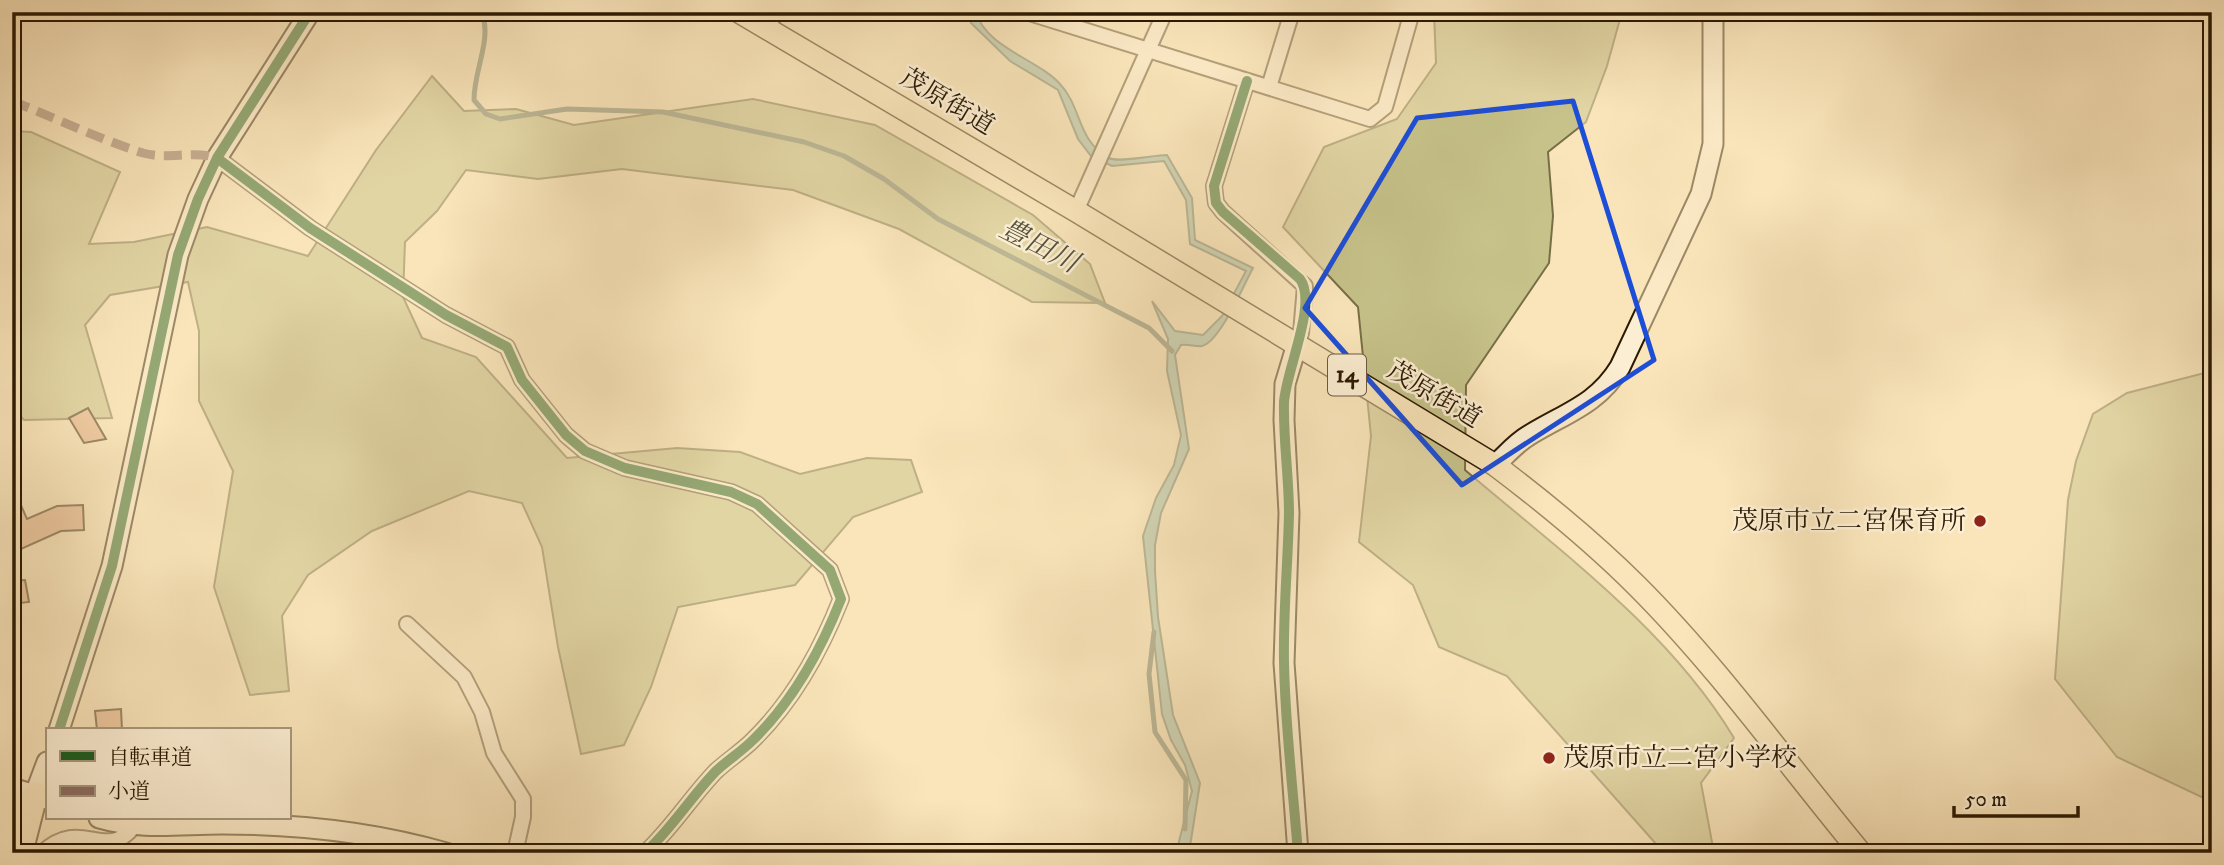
<svg xmlns="http://www.w3.org/2000/svg" width="2224" height="865" viewBox="0 0 2224 865" font-family="'IM FELL DW Pica','Noto Serif JP',serif">
  <rect width="100%" height="100%" fill="#fae5ba"/>
  <filter id="stains"><feTurbulence type="fractalNoise" baseFrequency=".00286" numOctaves="4"/><feColorMatrix values="0 0 0 0 .2 0 0 0 0 .09 0 0 0 0 .02 0 0 0 .5 -.17"/></filter>
  <radialGradient id="worn" r=".72"><stop offset=".6" stop-color="#630" stop-opacity="0"/><stop offset="1" stop-color="#630" stop-opacity=".3"/></radialGradient>
  <!-- green -->
  <path fill="#c6c28a" stroke="#786e46" stroke-width="2" d="M1434 12H1619L1620 19 1607 66 1586 122 1548 152 1553 216 1549 263 1466 385 1465 470C1560 551 1669 630 1734 738L1701 783 1714 853H1658L1657 845 1507 676 1439 647 1413 585 1359 542 1371 436 1358 307 1283 227 1324 147 1397 119 1436 63Z
    M432 76 464 111 516 109 574 125 753 99 875 125 1033 215 1090 264 1105 303 1032 302 899 229 793 190 622 169 538 179 466 170 437 211 405 242 403 297 422 338 476 357 567 458 677 448 740 452 800 474 867 458 911 460 922 492 853 517 795 585 678 607 651 687 624 745 581 754 558 647 542 547 522 503 469 491 372 531 308 575 282 616 289 691 250 695 214 587 233 471 199 401V331L188 282 110 295 85 325 112 418 24 420 12 407V131L31 132 120 172 89 244 134 242 207 227 308 256 376 150Z
    M2212 371V802L2117 757 2055 679 2068 500 2076 461 2093 414 2127 393Z"/>
  <!-- water -->
  <path fill="#9fbfad" stroke="#717d69" stroke-width="2" d="M968 12H976C985 47 1039 60 1060 84 1082 107 1077 141 1109 158 1118 163 1154 155 1167 155L1192 198 1195 240 1253 268C1244 284 1220 342 1202 346 1196 347 1188 344 1181 345L1175 355 1189 449 1161 513 1155 545V571L1158 617 1173 715 1200 783 1189 853H1176L1192 791 1185 765 1171 740 1162 714 1143 536 1156 498 1174 465 1181 435 1167 371 1168 339 1152 301 1175 331 1203 335 1222 316 1246 271 1190 244 1186 200 1164 161 1112 166 1091 156 1078 139 1058 90 1010 61 971 23Z"/>
  <g fill="none" stroke-linecap="round" stroke-linejoin="round">
    <!-- stream -->
    <path stroke="#717d69" stroke-width="5" d="M482 12C492 41 474 69 474 100L486 114 500 119 567 109 663 112 804 142 844 156 884 179 938 219 1149 328 1172 351
      M1154 632 1149 674 1155 732 1186 780 1185 829"/>
  </g>
  <!-- building -->
  <path fill="#e2a883" stroke="#2b1902" stroke-width="2" d="M88 408 106 439 84 443 69 418Z
    M12 485 27 519 57 506 83 505 84 530 61 531 21 549 12 529Z
    M25 580 29 602 12 604V581Z
    M121 709 122 730H97L95 711Z"/>
  <g fill="none" stroke-linecap="round" stroke-linejoin="round">
    <defs>
      <path id="street" d="M1026 12 1370 119 1385 107 1412 12
        M766 28 777 12
        M1247 81 1214 186 1216 203 1223 212 1305 286 1301 333 1297 344
        M1269 87 1292 12
        M217 158 310 228 446 315 507 347 522 380 566 435 585 451 625 468 731 492 757 504 830 570 841 599C821 650 793 701 753 740 742 751 728 760 716 771 691 797 672 828 645 853
        M1076 211 1165 12
        M407 624 464 677 482 712 494 753 523 799V817L515 853
        M42 853C82 815 105 864 134 826"/>
      <path id="secondary" d="M1297 344 1285 384 1284 420 1289 513 1284 663 1298 853
        M1495 465C1506 455 1516 443 1528 436 1565 413 1597 405 1620 367L1701 194 1713 144V12
        M59 730 112 566 178 255 198 199 217 158 310 12
        M12 788 47 799
        M35 794 47 762
        M99 818C140 830 180 824 222 824 298 824 373 832 446 853"/>
      <path id="primary" d="M739 12 1076 211 1495 465C1544 502 1593 542 1637 586 1719 668 1787 764 1861 853"/>
      <path id="highway" d="M20 853 35 794"/>
    </defs>
    <!-- street casing -->
    <use href="#street" stroke="#5f4c30" stroke-width="18"/>
    <!-- secondary casing -->
    <use href="#secondary" stroke="#2b1902" stroke-width="23"/>
    <!-- primary casing -->
    <use href="#primary" stroke="#2b1902" stroke-width="24"/>
    <!-- highway casing -->
    <use href="#highway" stroke="#2b1902" stroke-width="28"/>
    <!-- street -->
    <use href="#street" stroke="#fceed2" stroke-width="14"/>
    <!-- secondary -->
    <use href="#secondary" stroke="#fceed2" stroke-width="19"/>
    <!-- primary -->
    <use href="#primary" stroke="#fae5ba" stroke-width="21"/>
    <!-- highway -->
    <use href="#highway" stroke="#fae5ba" stroke-width="24"/>
    <!-- quiet -->
    <path stroke="#8d6e63" stroke-width="9" stroke-dasharray="18 9" stroke-linecap="butt" d="M12 101C55 118 99 139 143 153 169 160 193 150 217 158"/>
    <defs>
      <path id="cycleway" d="M1247 81 1214 186 1216 203 1223 212 1300 279C1318 303 1286 370 1284 402 1283 439 1289 476 1289 513 1288 563 1283 612 1284 662 1285 725 1293 789 1298 853
        M217 158 310 228 446 315 507 347 522 380 566 435 585 451 625 468 731 492 757 504 830 570 841 599C821 650 793 701 753 740 742 751 728 760 716 771 691 797 672 828 645 853
        M59 730 112 566 178 255 198 199 217 158 310 12"/>
    </defs>
    <!-- cycleway casing -->
    <use href="#cycleway" stroke="#fceed2" stroke-width="15"/>
    <!-- cycleway -->
    <use href="#cycleway" stroke="#1b5e20" stroke-width="10"/>
  </g>
  <!-- marked area -->
  <path d="M0 0H2224V865H0ZM1573 101 1654 360 1462 485 1305 308 1417 118Z" fill="#fae5ba" fill-opacity=".55" fill-rule="evenodd"/>
  <path fill="none" stroke="#1d4ed8" stroke-width="5" stroke-linejoin="round" d="M1573 101 1654 360 1462 485 1305 308 1417 118Z"/>
  <!-- markers -->
  <g fill="#8f2418" stroke="#fceed2" stroke-width="2.5">
    <circle cx="1980" cy="521" r="7"/>
    <circle cx="1549" cy="758" r="7"/>
  </g>
  <g text-anchor="middle" dominant-baseline="central" stroke-width="5" stroke-linejoin="round" paint-order="stroke">
    <!-- shield labels -->
    <rect fill="#fceed2" stroke="#6a5940" stroke-width="2" x="1328" y="354.5" width="38" height="41" rx="5"/>
    <g font-size="24" font-weight="bold" fill="#2b1902">
      <text x="1347" y="375">14</text>
    </g>
    <!-- street labels -->
    <g font-size="26" fill="#2b1902" stroke="#fceed2">
      <text transform="translate(947 102) rotate(31)">茂原街道</text>
      <text transform="translate(1434 395) rotate(31)">茂原街道</text>
    </g>
    <!-- poi labels -->
    <g font-size="26" fill="#2b1902" stroke="#fceed2" text-anchor="end">
      <text x="1966" y="521">茂原市立二宮保育所</text>
      <text x="1563" y="758" text-anchor="start">茂原市立二宮小学校</text>
    </g>
    <!-- water labels -->
    <g font-size="28" font-style="italic" fill="#54533e" stroke="#fceed2">
      <text transform="translate(1039 246) rotate(27)">豊田川</text>
    </g>
  </g>
  <!-- margin -->
  <rect width="2224" height="865" fill="none" stroke="#fae5ba" stroke-width="42"/>
  <rect x="14" y="14" width="2196" height="837" fill="none" stroke="#2b1902" stroke-width="3.5"/>
  <rect x="21" y="21" width="2182" height="823" fill="none" stroke="#2b1902" stroke-width="2"/>
  <!-- legend -->
  <rect x="46" y="728" width="245" height="91" fill="#fceed2" stroke="#a8997f" stroke-width="2"/>
  <rect x="60" y="751" width="35" height="10" fill="#1b5e20" stroke="#a8997f" stroke-width="2"/>
  <text x="108" y="764" font-size="21" fill="#2b1902">自転車道</text>
  <rect x="60" y="786" width="35" height="10" fill="#8d6e63" stroke="#a8997f" stroke-width="2"/>
  <text x="108" y="798" font-size="21" fill="#2b1902">小道</text>
  <!-- scale -->
  <path d="M1954 806v10h124v-10" fill="none" stroke="#2b1902" stroke-width="3.5"/>
  <text x="1965" y="806" font-size="21" fill="#2b1902" stroke="#fceed2" stroke-width="5" paint-order="stroke">50 m</text>
  <rect width="100%" height="100%" filter="url(#stains)"/>
  <rect width="100%" height="100%" fill="url(#worn)"/>
</svg>
